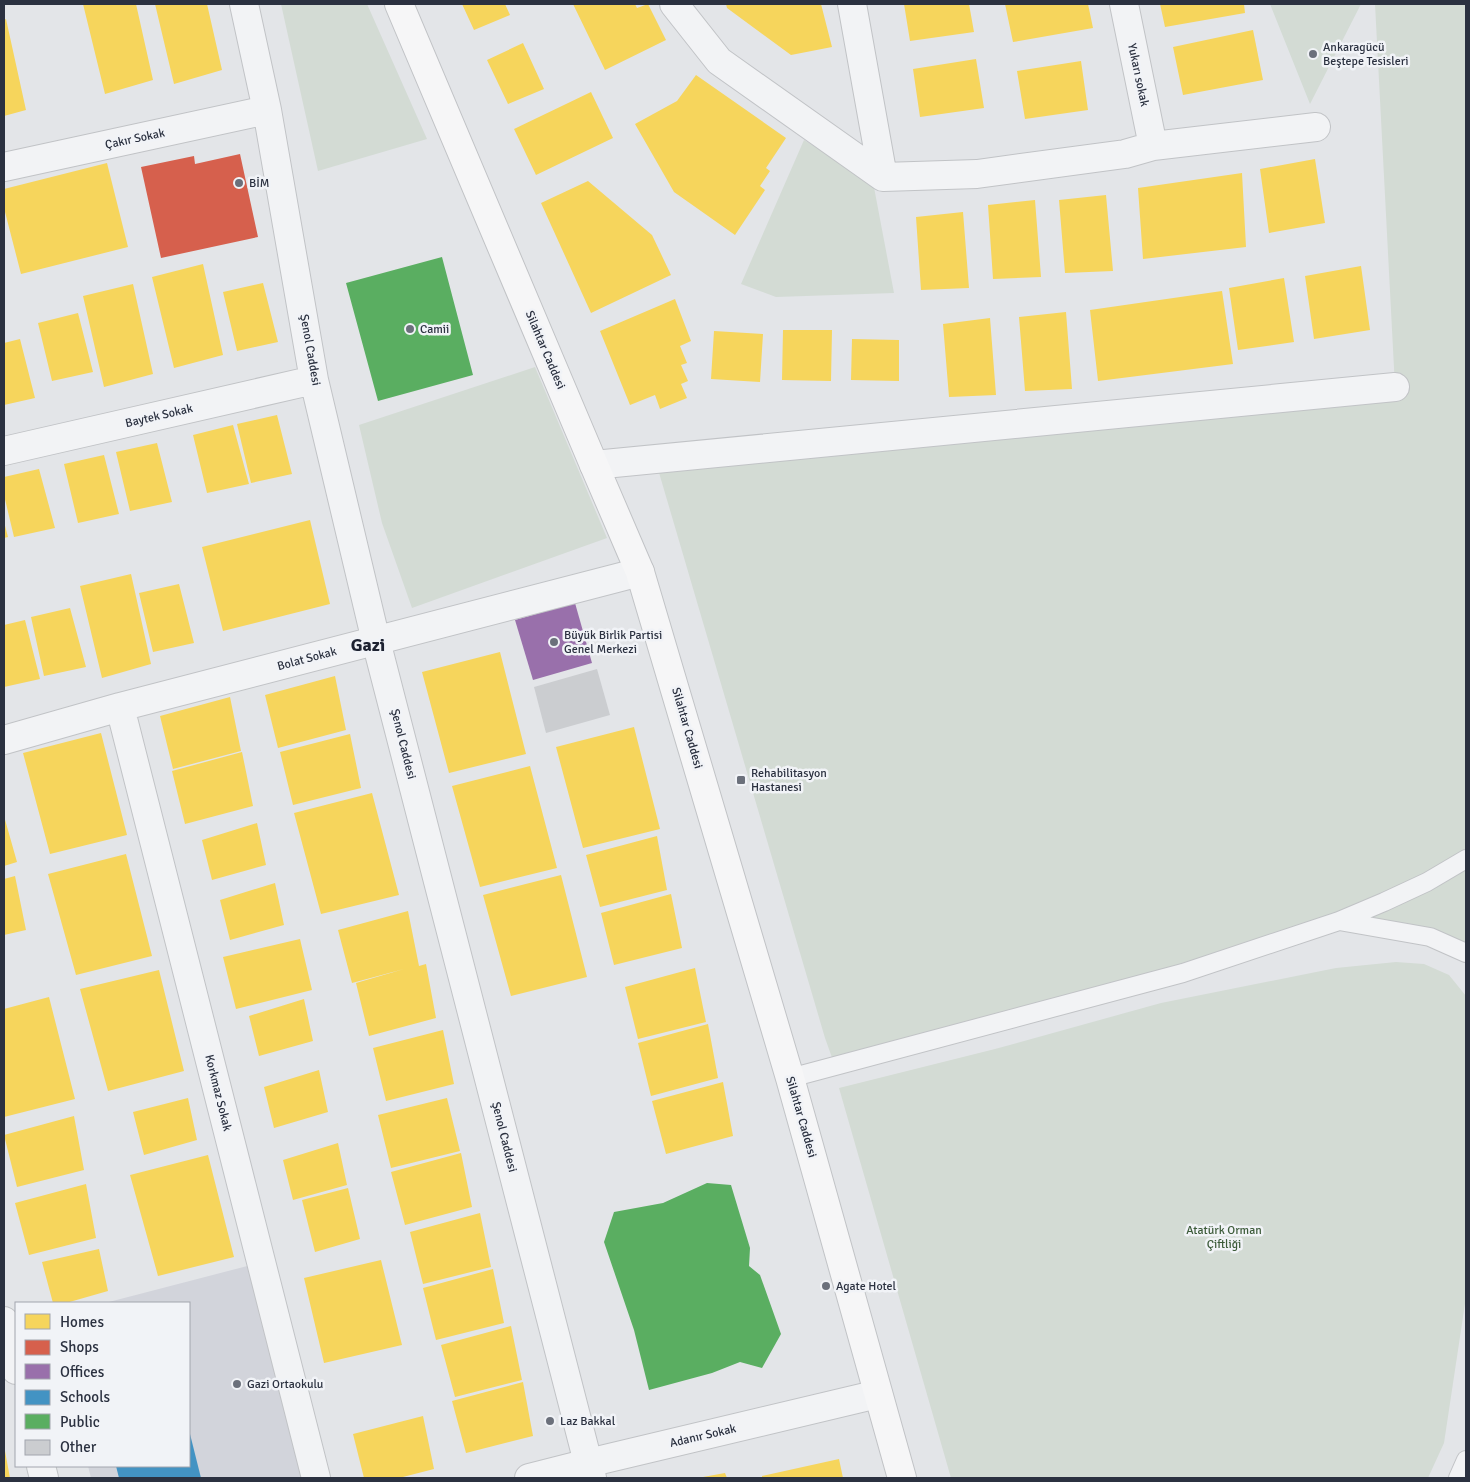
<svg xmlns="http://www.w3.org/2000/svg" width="1470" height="1482" viewBox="0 0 1470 1482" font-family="Signika,sans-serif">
  <rect width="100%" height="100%" fill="#e3e5e8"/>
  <!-- built -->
  <path fill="#d2d4db" d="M255 1264 310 1478H91L88 1466H189V1303H105Z"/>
  <!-- green -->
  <path fill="#d3dbd4" d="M281 4H367L427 139 318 171Z
    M1270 4H1361L1310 104Z
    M1375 4H1466V953L1339 921 835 1066 825 1038 655 459 1395 387Z
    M804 140 873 182 894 293 776 297 741 284Z
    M535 367 607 538 412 608 382 523 359 425Z
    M1396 962 1424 964 1449 975 1466 996V1297L1444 1443 1428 1478H951L839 1088 995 1049 1161 1003 1336 968Z"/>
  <!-- homes -->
  <path fill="#f6d55c" d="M83 4H136L153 80 105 94Z
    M155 4H207L222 70 174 84Z
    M462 4H505L510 15 474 30Z
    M573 4H635L637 8 648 4 666 40 605 70Z
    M726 4H821L832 47 791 55 727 8Z
    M904 4H969L974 32 910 41Z
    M1005 4H1088L1093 28 1013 42Z
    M1160 4H1244L1245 13 1165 27Z
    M6 19 26 110 4 116V20Z
    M1253 30 1263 80 1183 95 1173 47Z
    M523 43 544 89 508 104 487 60Z
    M976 59 984 108 920 117 913 69Z
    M1081 61 1088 110 1025 119 1017 71Z
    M696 75 786 138 766 168 770 171 760 186 765 190 735 235 674 192 635 124 677 101Z
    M591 92 613 138 536 175 514 129Z
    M1315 159 1325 223 1269 233 1260 169Z
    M107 163 128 247 21 274 4 208V189Z
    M1242 173 1246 247 1143 259 1138 188Z
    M588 181 652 235 671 275 591 313 541 203Z
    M1106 195 1113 271 1065 273 1059 200Z
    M1035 200 1041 277 993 279 988 205Z
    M963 212 969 288 921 290 916 217Z
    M203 264 223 355 174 368 152 277Z
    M1361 266 1370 330 1314 339 1305 276Z
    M1284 278 1294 342 1238 350 1229 288Z
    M263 283 278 342 237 351 223 292Z
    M133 284 153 374 104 387 83 296Z
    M1222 291 1233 364 1098 381 1090 310Z
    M675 299 691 341 680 346 687 363 681 365 688 381 681 384 687 398 660 409 655 395 630 405 600 331Z
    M1066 312 1072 389 1025 391 1019 317Z
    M78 313 93 372 52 381 38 323Z
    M990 318 996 395 949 397 943 324Z
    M783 330H832L831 381 782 380Z
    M714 331 763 334 760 382 711 379Z
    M20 339 35 398 4 405V343Z
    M852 339 899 340V381L851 380Z
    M277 415 292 474 251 483 237 424Z
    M233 425 249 484 207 493 193 435Z
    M157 443 172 502 130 511 116 452Z
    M104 455 119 514 78 523 64 464Z
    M39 469 55 528 14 537 4 495V477Z
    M310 520 330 604 223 631 202 547Z
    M4 522 8 537 4 538Z
    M131 574 151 664 102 678 80 586Z
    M179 584 194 643 153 652 139 593Z
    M70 608 86 667 44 676 31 617Z
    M25 620 40 679 4 687V625Z
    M500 652 526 754 449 773 422 672Z
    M335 676 346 730 278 748 265 695Z
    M230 697 241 751 173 769 160 716Z
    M634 727 660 829 583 848 556 747Z
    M101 733 127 835 50 854 23 753Z
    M350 734 361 788 293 805 280 752Z
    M242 752 253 806 185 824 172 771Z
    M530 766 557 868 480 887 452 786Z
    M372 793 399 895 321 914 294 813Z
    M4 816 17 862 4 866Z
    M257 823 266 865 212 880 202 840Z
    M657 836 667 890 600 907 586 855Z
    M126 854 152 956 76 975 48 874Z
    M561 875 587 977 511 996 483 895Z
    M15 876 26 930 4 935V879Z
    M275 883 284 925 230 940 220 900Z
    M671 894 682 948 614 965 601 913Z
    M408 911 419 966 426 964 436 1018 369 1036 356 983 404 969 352 983 338 930Z
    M300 939 312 990 236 1009 223 957Z
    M695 968 706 1022 638 1039 625 987Z
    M159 970 184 1071 108 1091 80 989Z
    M49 997 75 1099 4 1117V1009Z
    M304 999 313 1041 259 1056 249 1016Z
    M708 1024 718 1078 651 1096 638 1043Z
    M443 1030 454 1084 386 1101 373 1048Z
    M319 1070 328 1112 274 1128 264 1087Z
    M723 1082 733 1136 666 1154 652 1101Z
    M188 1098 197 1140 144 1155 133 1112Z
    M447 1098 460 1151 391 1168 378 1115Z
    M74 1116 84 1170 17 1187 4 1135Z
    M338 1143 347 1185 293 1200 283 1160Z
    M461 1153 472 1207 405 1225 391 1172Z
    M208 1155 234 1257 158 1276 130 1175Z
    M86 1184 96 1238 29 1255 15 1203Z
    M348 1188 360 1239 315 1252 302 1200Z
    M480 1213 491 1267 423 1284 410 1232Z
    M99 1249 108 1291 66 1303H53L42 1262Z
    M381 1260 402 1345 324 1363 304 1278Z
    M493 1269 504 1323 436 1340 423 1288Z
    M511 1326 522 1380 455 1397 441 1345Z
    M523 1382 533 1436 466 1453 452 1401Z
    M423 1416 434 1469 399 1478H364L353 1434Z
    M4 1451H5L10 1478H4Z
    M839 1459 843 1478H762V1476Z
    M725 1473 727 1478H704L703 1477Z"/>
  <!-- shops -->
  <path fill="#d6604d" d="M240 154 258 237 161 258 141 167 194 156 195 164Z"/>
  <!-- offices -->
  <path fill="#9970ab" d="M575 603 592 663 533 680 515 620Z"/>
  <!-- schools -->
  <path fill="#4393c3" d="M189 1430 201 1478H119L116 1466H189Z"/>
  <!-- public -->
  <path fill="#5aae61" d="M442 257 473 375 378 401 346 283Z
    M707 1183 731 1185 750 1248 749 1266 760 1275 781 1334 762 1368 740 1362 712 1373 649 1390 634 1330 604 1242 614 1212 663 1203Z"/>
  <!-- building -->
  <path fill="#cbcdd0" d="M597 669 610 715 546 733 534 687Z"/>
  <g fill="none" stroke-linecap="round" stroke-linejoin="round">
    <defs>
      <path id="service" d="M1339 921 1430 937 1466 953
        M790 1078 1183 973 1339 921 1384 902 1427 882 1466 859
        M1458 1478 1466 1460"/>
      <path id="minor" d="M244 4 267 110 314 380 376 641 592 1478
        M674 4 719 61 883 177 977 174 1125 154 1153 146 1316 127
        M852 4 883 177
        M1124 4 1153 146
        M4 167 267 110
        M4 451 314 380
        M594 465 1395 387
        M120 707 316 1478
        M4 740 120 707 640 572
        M4 1321 16 1370
        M41 1466 44 1478
        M529 1478 588 1463 878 1394"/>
      <path id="secondary" d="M399 4 594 465 640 572 790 1078 902 1478"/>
    </defs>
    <!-- service casing -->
    <use href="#service" stroke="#c1c3c6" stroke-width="20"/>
    <!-- minor casing -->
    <use href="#minor" stroke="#c1c3c6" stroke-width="30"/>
    <!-- secondary casing -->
    <use href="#secondary" stroke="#c1c3c6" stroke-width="30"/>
    <!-- service -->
    <use href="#service" stroke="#f2f3f5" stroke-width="18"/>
    <!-- minor -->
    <use href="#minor" stroke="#f2f3f5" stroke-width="28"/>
    <!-- secondary -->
    <use href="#secondary" stroke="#f6f6f7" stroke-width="28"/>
  </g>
  <!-- markers -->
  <g fill="#6b707b" stroke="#f1f3f7" stroke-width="2">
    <circle cx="1313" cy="54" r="5"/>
    <circle cx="239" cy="183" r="5"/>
    <circle cx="410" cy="329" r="5"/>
    <circle cx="554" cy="642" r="5"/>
    <rect x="736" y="775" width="10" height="10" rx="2.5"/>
    <circle cx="826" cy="1286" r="5"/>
    <circle cx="237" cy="1384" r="5"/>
    <circle cx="550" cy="1421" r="5"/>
  </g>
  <g text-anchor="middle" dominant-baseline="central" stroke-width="5" stroke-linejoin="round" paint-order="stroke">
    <!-- poi labels -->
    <g font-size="12" fill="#2b3140" stroke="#f1f3f7" text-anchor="start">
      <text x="1323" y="47">Ankaragücü<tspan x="1323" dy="14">Beştepe Tesisleri</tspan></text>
      <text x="249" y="183">BİM</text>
      <text x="420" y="329">Camii</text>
      <text x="564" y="635">Büyük Birlik Partisi<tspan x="564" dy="14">Genel Merkezi</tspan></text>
      <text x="751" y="773">Rehabilitasyon<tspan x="751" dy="14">Hastanesi</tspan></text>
      <text x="836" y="1286">Agate Hotel</text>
      <text x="247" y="1384">Gazi Ortaokulu</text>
      <text x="560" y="1421">Laz Bakkal</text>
    </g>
    <!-- street labels -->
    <g font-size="12" fill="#2b3140" stroke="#f1f3f7">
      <text transform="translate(1138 75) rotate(78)">Yukarı sokak</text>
      <text transform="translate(135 139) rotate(-12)">Çakır Sokak</text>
      <text transform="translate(310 350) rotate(80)">Şenol Caddesi</text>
      <text transform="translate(545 350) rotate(67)">Silahtar Caddesi</text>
      <text transform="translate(159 416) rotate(-13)">Baytek Sokak</text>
      <text transform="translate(307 659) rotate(-15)">Bolat Sokak</text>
      <text transform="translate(687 728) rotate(74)">Silahtar Caddesi</text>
      <text transform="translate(403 744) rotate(76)">Şenol Caddesi</text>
      <text transform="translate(218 1093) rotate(76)">Korkmaz Sokak</text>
      <text transform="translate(801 1117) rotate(74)">Silahtar Caddesi</text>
      <text transform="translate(504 1137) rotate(76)">Şenol Caddesi</text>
      <text transform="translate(703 1436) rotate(-13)">Adanır Sokak</text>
    </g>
    <!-- park labels -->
    <g font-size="12" fill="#3c5b39" stroke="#f1f3f7">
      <text x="1224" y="1230">Atatürk Orman<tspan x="1224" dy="14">Çiftliği</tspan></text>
    </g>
    <!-- district labels -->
    <g font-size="18" font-weight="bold" fill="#1d2231" stroke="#f1f3f7">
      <text x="368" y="645">Gazi</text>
    </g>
  </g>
  <!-- border -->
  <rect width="1470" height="1482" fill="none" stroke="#2b3140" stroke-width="10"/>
  <!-- legend -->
  <rect x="15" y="1302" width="175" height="165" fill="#f1f3f7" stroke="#a2a5ae"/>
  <rect x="25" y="1314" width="25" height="15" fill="#f6d55c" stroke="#a2a5ae"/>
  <text x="60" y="1327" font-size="15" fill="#2b3140">Homes</text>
  <rect x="25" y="1340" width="25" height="15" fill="#d6604d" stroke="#a2a5ae"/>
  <text x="60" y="1352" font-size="15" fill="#2b3140">Shops</text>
  <rect x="25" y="1364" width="25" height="15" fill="#9970ab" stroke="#a2a5ae"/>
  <text x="60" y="1377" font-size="15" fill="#2b3140">Offices</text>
  <rect x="25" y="1390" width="25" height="15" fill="#4393c3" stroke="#a2a5ae"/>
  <text x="60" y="1402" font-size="15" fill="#2b3140">Schools</text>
  <rect x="25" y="1414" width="25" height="15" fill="#5aae61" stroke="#a2a5ae"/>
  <text x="60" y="1427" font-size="15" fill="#2b3140">Public</text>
  <rect x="25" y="1440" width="25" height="15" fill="#cbcdd0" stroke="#a2a5ae"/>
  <text x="60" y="1452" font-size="15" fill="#2b3140">Other</text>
</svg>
